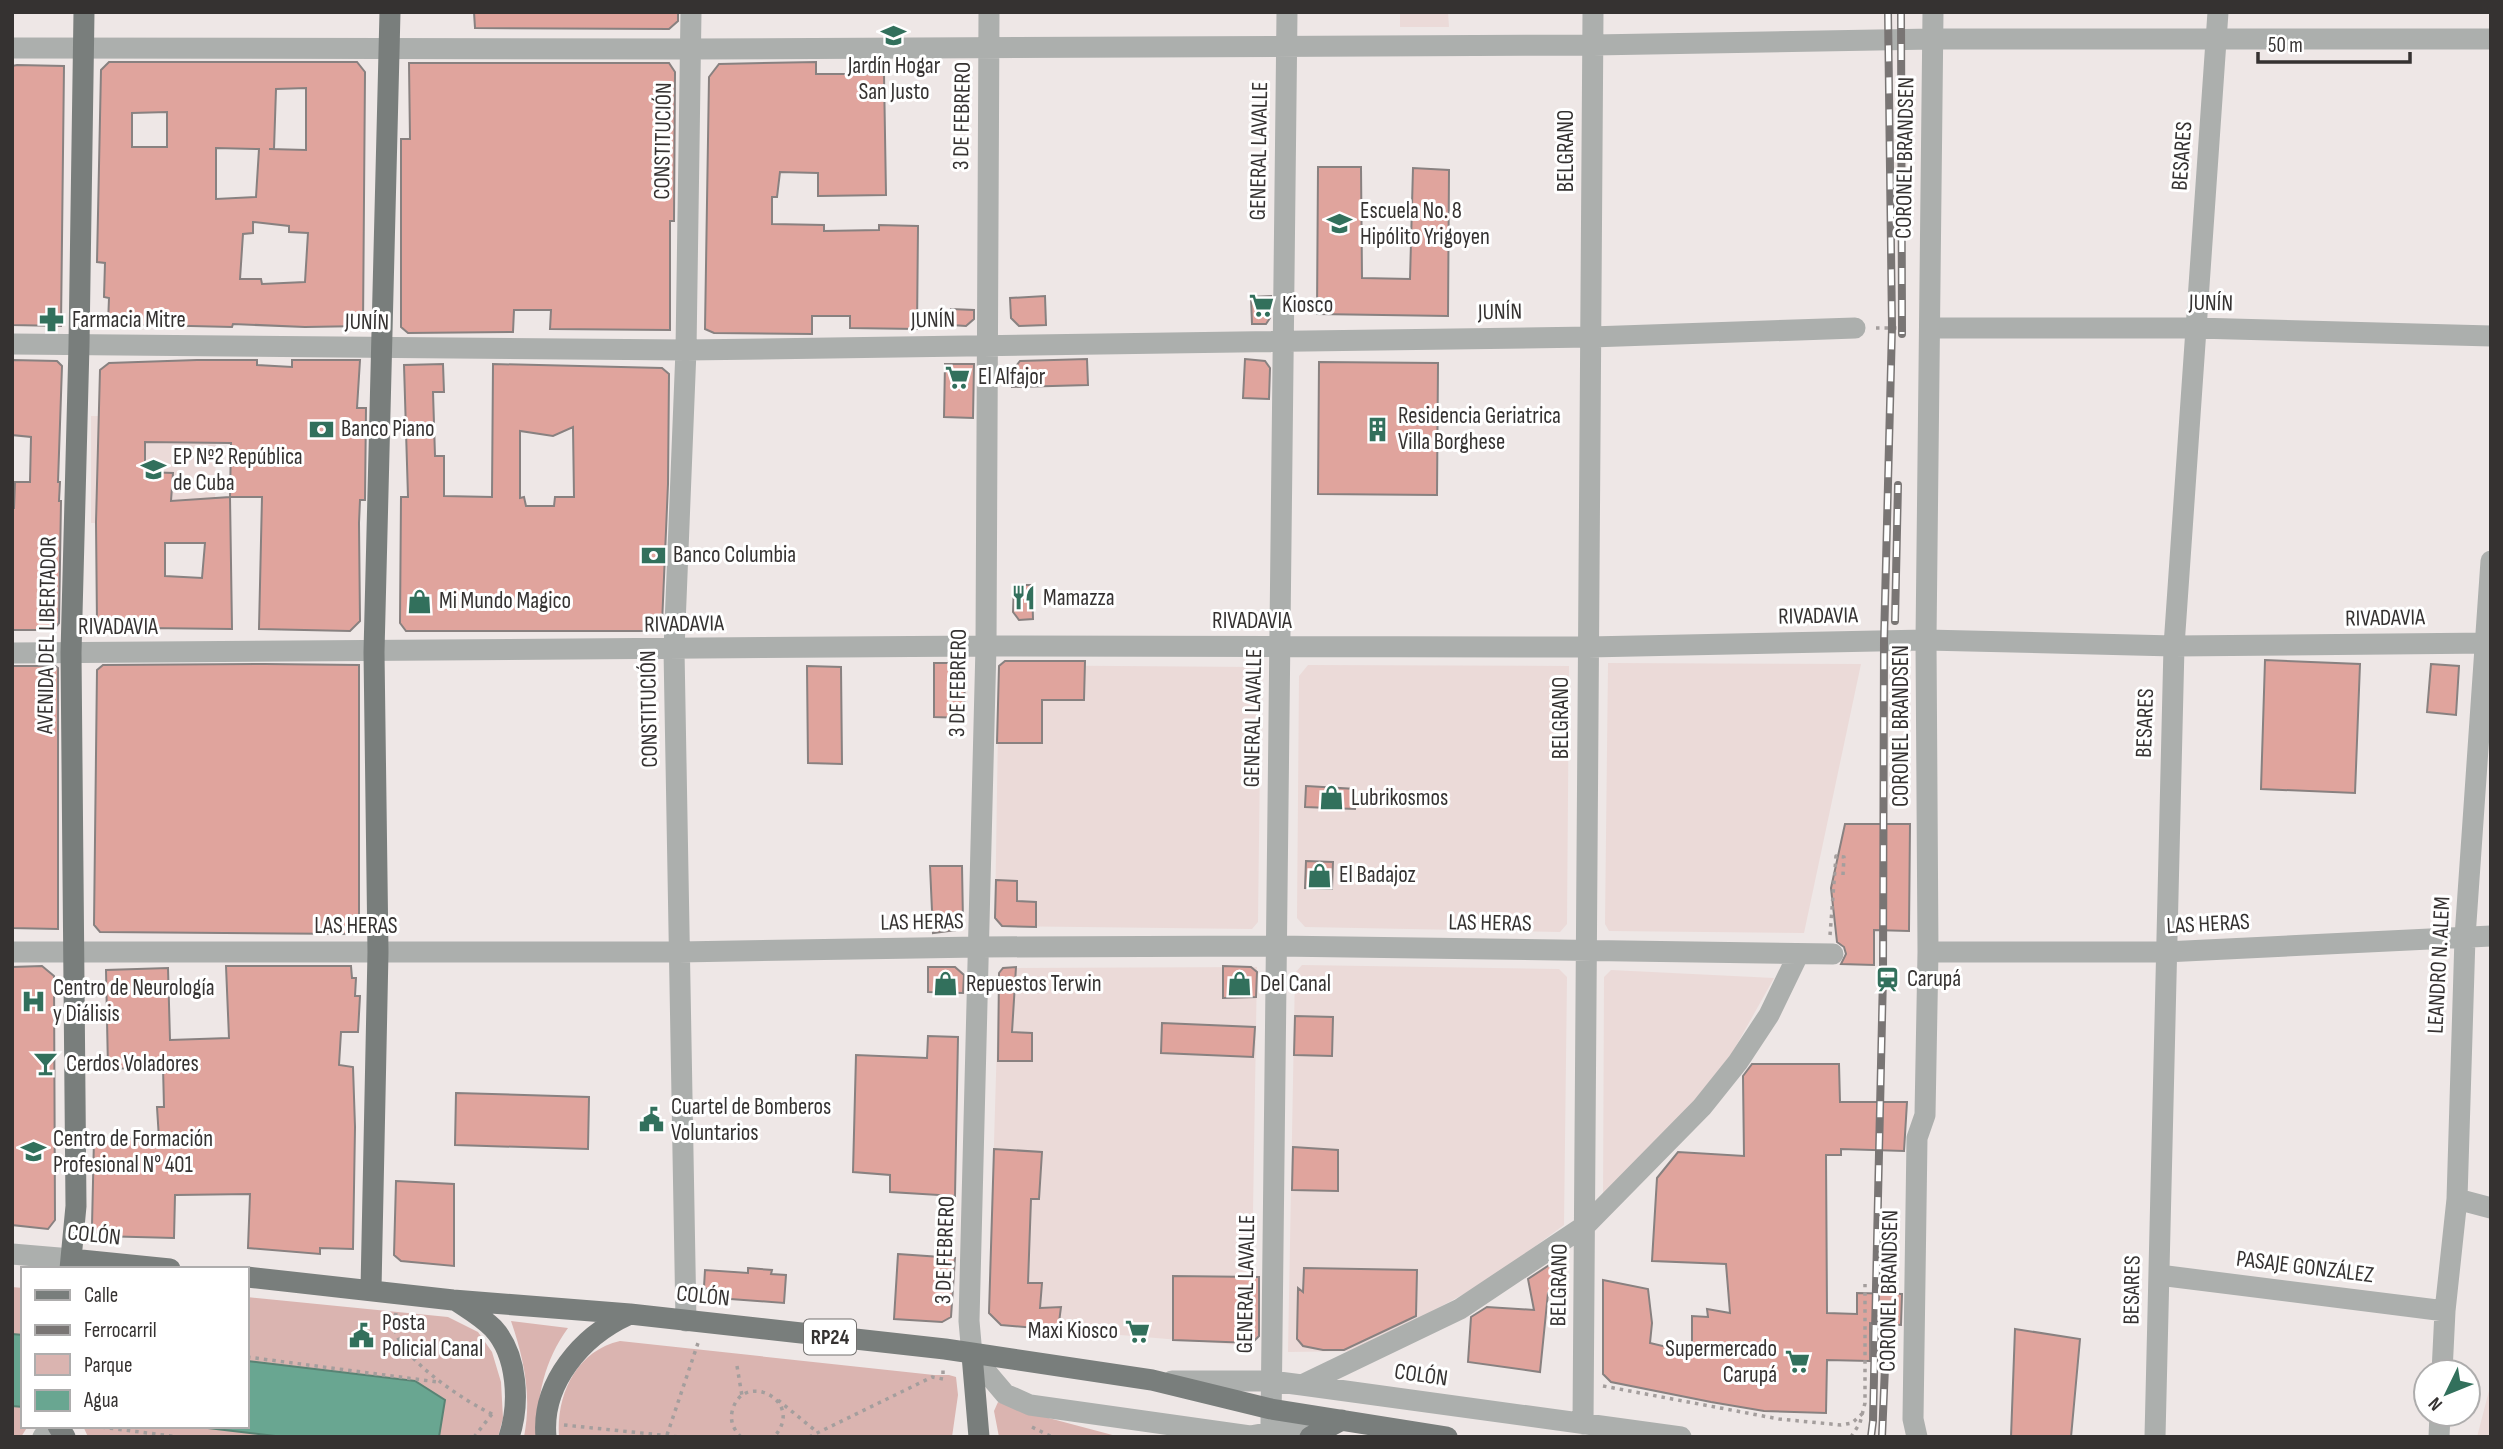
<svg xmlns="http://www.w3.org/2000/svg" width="2503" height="1449" viewBox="0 0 2503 1449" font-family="'Sofia Sans Condensed',sans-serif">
  <rect width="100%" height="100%" fill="#eee7e6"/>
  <!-- built -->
  <path fill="#ebdad8" d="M1400 12H1448L1449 27H1400Z
    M91 416 216 417 215 524 91 523Z
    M1608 663 1861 664 1804 933 1609 931 1605 924Z
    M999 665 1253 667 1261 674 1258 922 1252 929 1002 926 995 918Z
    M1308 665 1569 666 1567 924 1560 932 1305 927 1297 918 1299 676Z
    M1302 965 1559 969 1567 977 1564 1225 1488 1281 1358 1351 1288 1352 1295 973Z
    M1257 967 1251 1336 1239 1345 1001 1325 989 1313 999 973 1003 968Z
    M1611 970 1774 978 1731 1055 1698 1096 1603 1204 1604 977Z
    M2491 1383V1437H2477Z"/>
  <!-- green -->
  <path fill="#dab4b0" d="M12 1287 23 1288V1335L12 1334Z
    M247 1297 448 1317 478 1332 492 1352 501 1382 503 1418 498 1437H439L445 1400 415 1381 247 1361Z
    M511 1321 568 1328C544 1361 537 1396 537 1437H524C532 1396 524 1359 511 1321Z
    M620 1341 934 1375H949L956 1377 958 1395 952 1437H559C556 1395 576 1351 620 1341Z
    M998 1402 1026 1412 1120 1437H999L994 1411Z
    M12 1406 23 1407V1426H28L21 1437H12Z
    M83 1426H191L284 1437H88Z"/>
  <!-- water -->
  <path fill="#69a691" stroke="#598374" stroke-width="2" d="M12 1334 23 1335V1407L12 1406Z
    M247 1361 415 1381 445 1400 439 1437H284L191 1426H247Z"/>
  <!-- building -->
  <path fill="#e0a49d" stroke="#888180" stroke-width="2" fill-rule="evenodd" d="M474 12H678V21L669 29 475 28Z
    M109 62H357L365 72 363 326 305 327 233 324 232 327 108 324 109 298 104 297 105 263 97 262 101 70ZM306 88V150L269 149H274L276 89ZM167 112V147H132V113ZM216 148 259 149 256 197 216 199ZM253 222 289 226V232L308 233 305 282 262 284 261 279H240L243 234 253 233Z
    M816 62V74H884L886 195 818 196V173L780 172 777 197H772V224L824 225V231L879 230V225L918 226 917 329 850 328V316H812V334L714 333 705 329 709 77 719 64Z
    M409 63H669L675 72 674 221H670V330L550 329 551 310H514L513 332 408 333 401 327V139H410Z
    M17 65 64 66 61 326 12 325V66Z
    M1318 167H1361L1362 278 1410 279 1413 168 1449 170 1448 316 1317 314Z
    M1045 296 1046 325 1019 326 1011 318 1010 298Z
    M1271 296 1270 318 1266 324H1252L1251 297Z
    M951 309 974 310V319L966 326 951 325Z
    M1087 359 1088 385 1012 387V371L1020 361Z
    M1245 359 1265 361 1270 368 1269 399 1243 398Z
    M12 360 57 361 62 366 58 482H60L59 501H61L59 623 53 630H12V508H14L15 482H30L31 437 12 435Z
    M197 360H257V365L292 367V360H360L357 408H366L365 500H360L359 523 360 621 350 631 259 629 262 497H230L232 629 147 628V632H107L97 623 96 522 100 370 109 363ZM145 442 231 443 230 497 171 501 173 473 145 472ZM165 543H205L202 578 165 576Z
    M1319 362 1438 363 1437 495 1318 494Z
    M443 364 444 392H433L435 456H444V496L492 497 493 364 662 368 669 374 668 484 662 624 655 631H406L400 623 401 497H408L404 365ZM573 427 574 497H555L554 506H526L524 497 520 498V431L553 436Z
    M945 364H974L973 418 944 417Z
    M1014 585H1032L1033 619 1019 620 1013 612Z
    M2265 660 2360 664 2355 793 2261 789Z
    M1005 661H1085L1084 700H1042V743H997L999 666Z
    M934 663H956L965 671 964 718 934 717Z
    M265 664 359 665V927L355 934 100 932 94 925 97 670 103 665Z
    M2431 664 2459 666 2456 715 2427 712Z
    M12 666H55L58 668V929L12 928Z
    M807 666 841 667 842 764 808 763Z
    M1306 786 1356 789 1355 809 1305 807Z
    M1845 824H1910L1909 931 1874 930V965L1841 964 1846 954 1844 947 1837 942 1831 888Z
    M1306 861 1333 862 1332 889 1305 888Z
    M930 866H962L963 922 956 930 933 933Z
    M996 880 1017 881V901L1036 902V927L1002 926 995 918Z
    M42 966 54 976 55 1220 48 1229 12 1225V967Z
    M226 966H351L352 978H356L355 996H360L358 1032H341L339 1065 353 1067 355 1127 353 1249 320 1248V1254L248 1248 250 1194 175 1195 174 1238 98 1236 92 1226 94 1138 159 1139 157 1107H164L163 1067 108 1069 106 970 168 968 170 1040 229 1038Z
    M1223 966 1251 967 1257 972 1256 997 1223 998Z
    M928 967H955L964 975 963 993 928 992Z
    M1016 967 1012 1032 1032 1033V1061H998L999 973 1003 968Z
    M1295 1016 1333 1017 1332 1056 1294 1055Z
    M1162 1023 1255 1027 1253 1057 1161 1053Z
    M928 1036 958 1037 955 1196 890 1192V1175L853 1172 856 1055 927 1058Z
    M1752 1064H1839L1840 1102H1907L1904 1151 1841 1149V1155H1826L1827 1313 1857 1314V1293L1902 1294 1901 1325 1870 1323V1361L1827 1360 1826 1413 1764 1411 1711 1402 1611 1382 1603 1374V1280L1648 1289 1652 1323 1650 1343 1671 1348 1692 1349V1316L1708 1317 1707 1309 1730 1313 1726 1264 1652 1261 1657 1178 1678 1152 1744 1156 1743 1076Z
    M456 1093 589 1097 588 1149 455 1145Z
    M1293 1147 1338 1150V1191L1292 1190Z
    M994 1149 1042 1152 1039 1199H1031L1028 1283H1042L1040 1308 1061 1307 1058 1330 1001 1325 989 1313Z
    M396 1181 454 1184V1266L401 1261 394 1255Z
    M898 1254 955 1258 951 1317 942 1322 894 1319Z
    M1563 1256 1565 1290 1548 1293 1540 1372 1468 1362 1471 1317 1487 1307 1534 1310 1528 1279Z
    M748 1268 772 1270 771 1274 786 1275 784 1303 717 1298 704 1287 705 1270 748 1273Z
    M1304 1268 1417 1270 1416 1316 1344 1350H1323L1303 1346 1297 1339 1298 1288 1303 1292Z
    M1173 1276 1259 1277V1336L1252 1343 1173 1340Z
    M2015 1329 2080 1339 2071 1437H2011Z"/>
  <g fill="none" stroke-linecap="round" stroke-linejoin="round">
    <!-- path -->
    <path stroke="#a49e9d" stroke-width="3.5" stroke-dasharray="3.5 5" stroke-linecap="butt" d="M1876 328H1910
      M1830 935 1836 856 1844 857 1843 875
      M396 1313C395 1318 394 1325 395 1330 402 1360 467 1403 494 1415
      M247 1357 438 1382
      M737 1366 742 1396
      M1603 1386 1779 1419 1841 1425 1852 1423 1863 1413
      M778 1400 817 1432
      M564 1425 680 1437
      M93 1426 179 1437
      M1032 1427 1052 1437
      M667 1435 698 1343
      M474 1437 492 1414
      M741 1437C734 1430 730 1422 732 1412 741 1369 807 1400 774 1437
      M809 1437 932 1377 943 1379V1369
      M1851 1437 1860 1423 1865 1403V1284"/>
    <!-- minor -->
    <path stroke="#acafad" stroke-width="21" d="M989 12 986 646 969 1321 972 1355 1005 1394 1030 1405 1250 1436 1335 1421
      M12 48 690 49 1593 45 1933 39H2491
      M1930 328H2196L2491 336
      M12 344 686 350 1591 337 1855 328
      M12 653 986 646 1588 647 1926 640 2174 646 2491 643
      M12 952H679L979 947 1277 946 1833 954
      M1928 952H2165L2491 936
      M2457 1199 2491 1208
      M12 1254 71 1259
      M2159 1275 2445 1311
      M686 1321 674 650 686 350 691 12
      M2442 1372 2445 1311 2457 1199 2465 937 2491 561
      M1172 1381H1271L1302 1385 1681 1437
      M1302 1385 1460 1309 1586 1225 1702 1107 1738 1062 1769 1015 1798 955
      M1271 1424 1287 12
      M1583 1424 1593 12
      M43 1437 51 1426
      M1917 1437 1913 1419 1917 1138 1925 1115 1928 952 1926 640 1933 12
      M2155 1437 2174 646 2218 12
      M2439 1437 2440 1414"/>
    <!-- major -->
    <path stroke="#797e7c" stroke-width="21" d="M71 1259 170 1269
      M70 1269 76 1206 71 653 79 345 84 12
      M247 1277 453 1300 630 1314 945 1349 1152 1380 1271 1409 1447 1437
      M371 1289 378 952 374 652 390 12
      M458 1302C470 1310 482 1317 493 1328 518 1355 520 1404 509 1437
      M972 1355 979 1437
      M58 1426 65 1437
      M546 1437C541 1383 582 1336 628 1315
      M1310 1437 1342 1420"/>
    <defs>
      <path id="rail" d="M1901 12 1902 334
        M1895 621 1898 485
        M1871 1437 1873 1421 1883 975 1884 641 1892 327 1888 12
        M1882 1437 1885 1367"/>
    </defs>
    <!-- rail casing -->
    <use href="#rail" stroke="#797574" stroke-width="8"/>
    <!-- rail -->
    <use href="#rail" stroke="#fff" stroke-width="5" stroke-dasharray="16" stroke-linecap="butt"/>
  </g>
  <!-- icons -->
  <defs>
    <symbol id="school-bare" viewBox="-9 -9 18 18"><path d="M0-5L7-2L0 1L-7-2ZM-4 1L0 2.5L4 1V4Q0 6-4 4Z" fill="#32705c" stroke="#fff" stroke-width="2.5" paint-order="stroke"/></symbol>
    <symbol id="supermarket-bare" viewBox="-9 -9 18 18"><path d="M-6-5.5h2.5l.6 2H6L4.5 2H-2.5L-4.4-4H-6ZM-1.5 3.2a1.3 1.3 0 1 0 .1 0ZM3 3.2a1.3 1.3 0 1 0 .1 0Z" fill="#32705c" stroke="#fff" stroke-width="2.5" paint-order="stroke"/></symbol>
    <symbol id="pharmacy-bare" viewBox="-9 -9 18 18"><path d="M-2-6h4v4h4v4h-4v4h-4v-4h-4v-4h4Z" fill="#32705c" stroke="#fff" stroke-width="2.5" paint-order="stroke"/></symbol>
    <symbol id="bank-bare" viewBox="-9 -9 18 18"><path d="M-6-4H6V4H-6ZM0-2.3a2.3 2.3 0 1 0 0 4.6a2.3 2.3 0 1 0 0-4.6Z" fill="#32705c" stroke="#fff" stroke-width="2.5" paint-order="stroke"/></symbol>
    <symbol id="building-bare" viewBox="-9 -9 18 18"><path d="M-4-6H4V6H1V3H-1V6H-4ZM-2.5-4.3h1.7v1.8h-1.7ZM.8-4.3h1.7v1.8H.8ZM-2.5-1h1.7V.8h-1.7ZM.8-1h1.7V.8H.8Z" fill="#32705c" stroke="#fff" stroke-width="2.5" paint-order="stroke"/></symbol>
    <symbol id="restaurant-bare" viewBox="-9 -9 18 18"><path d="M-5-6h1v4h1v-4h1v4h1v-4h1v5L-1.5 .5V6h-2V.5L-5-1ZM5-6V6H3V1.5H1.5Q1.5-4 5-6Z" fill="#32705c" stroke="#fff" stroke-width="2.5" paint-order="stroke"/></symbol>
    <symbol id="shop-bare" viewBox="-9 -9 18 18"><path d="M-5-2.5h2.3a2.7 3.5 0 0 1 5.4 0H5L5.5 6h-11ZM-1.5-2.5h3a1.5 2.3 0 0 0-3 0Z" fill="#32705c" stroke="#fff" stroke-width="2.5" paint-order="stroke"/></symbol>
    <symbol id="station-bare" viewBox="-9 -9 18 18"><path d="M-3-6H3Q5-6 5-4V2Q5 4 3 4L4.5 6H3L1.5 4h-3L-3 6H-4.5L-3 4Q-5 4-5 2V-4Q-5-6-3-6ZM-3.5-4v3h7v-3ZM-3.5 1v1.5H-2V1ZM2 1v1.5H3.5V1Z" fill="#32705c" stroke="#fff" stroke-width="2.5" paint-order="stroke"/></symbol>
    <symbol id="hospital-bare" viewBox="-9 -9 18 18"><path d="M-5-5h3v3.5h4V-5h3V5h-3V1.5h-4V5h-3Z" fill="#32705c" stroke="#fff" stroke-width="2.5" paint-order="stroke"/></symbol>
    <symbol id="bar-bare" viewBox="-9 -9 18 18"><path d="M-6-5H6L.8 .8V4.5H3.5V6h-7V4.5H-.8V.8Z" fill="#32705c" stroke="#fff" stroke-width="2.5" paint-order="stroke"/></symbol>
    <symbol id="civic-bare" viewBox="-9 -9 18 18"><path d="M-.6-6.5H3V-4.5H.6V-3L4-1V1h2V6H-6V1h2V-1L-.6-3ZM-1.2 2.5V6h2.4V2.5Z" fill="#32705c" stroke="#fff" stroke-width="2.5" paint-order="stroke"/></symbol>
  </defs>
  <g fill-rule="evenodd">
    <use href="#school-bare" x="876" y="18" width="35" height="35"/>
    <use href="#school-bare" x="1322" y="206" width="35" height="35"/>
    <use href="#supermarket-bare" x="1244" y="288" width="35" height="35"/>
    <use href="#pharmacy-bare" x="34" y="302" width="35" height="35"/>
    <use href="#supermarket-bare" x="940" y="360" width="35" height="35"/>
    <use href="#bank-bare" x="304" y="412" width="35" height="35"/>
    <use href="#building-bare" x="1360" y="412" width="35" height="35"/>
    <use href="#school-bare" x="136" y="452" width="35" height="35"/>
    <use href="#bank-bare" x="636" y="538" width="35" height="35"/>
    <use href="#restaurant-bare" x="1006" y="580" width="35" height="35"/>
    <use href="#shop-bare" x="402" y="584" width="35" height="35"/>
    <use href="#shop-bare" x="1314" y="780" width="35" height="35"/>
    <use href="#shop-bare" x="1302" y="858" width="35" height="35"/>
    <use href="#station-bare" x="1870" y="962" width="35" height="35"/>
    <use href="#shop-bare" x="928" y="966" width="35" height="35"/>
    <use href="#shop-bare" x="1222" y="966" width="35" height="35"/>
    <use href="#hospital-bare" x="16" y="984" width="35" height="35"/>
    <use href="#bar-bare" x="28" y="1046" width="35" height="35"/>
    <use href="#civic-bare" x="634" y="1102" width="35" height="35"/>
    <use href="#school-bare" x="16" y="1134" width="35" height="35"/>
    <use href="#supermarket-bare" x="1120" y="1314" width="35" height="35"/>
    <use href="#civic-bare" x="344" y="1318" width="35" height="35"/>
    <use href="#supermarket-bare" x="1780" y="1344" width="35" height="35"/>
  </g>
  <g text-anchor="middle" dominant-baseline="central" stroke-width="6" stroke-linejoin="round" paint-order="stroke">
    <!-- shield labels -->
    <rect fill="#fff" stroke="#72706f" stroke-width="2" x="804" y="1319.5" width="52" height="35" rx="5"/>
    <g font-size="21" font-weight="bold" fill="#353231">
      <text x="830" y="1337">RP24</text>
    </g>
    <!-- poi labels -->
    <g font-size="23" fill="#353231" stroke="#fff" text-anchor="start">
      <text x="894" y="66" text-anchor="middle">Jardín Hogar<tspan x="894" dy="26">San Justo</tspan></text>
      <text x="1360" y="211">Escuela No. 8<tspan x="1360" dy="26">Hipólito Yrigoyen</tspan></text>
      <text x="1282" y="305">Kiosco</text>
      <text x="72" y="320">Farmacia Mitre</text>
      <text x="978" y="377">El Alfajor</text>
      <text x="1398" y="416">Residencia Geriatrica<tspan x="1398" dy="26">Villa Borghese</tspan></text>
      <text x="341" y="429">Banco Piano</text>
      <text x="173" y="457">EP Nº2 República<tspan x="173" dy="26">de Cuba</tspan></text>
      <text x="673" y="555">Banco Columbia</text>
      <text x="1043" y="598">Mamazza</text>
      <text x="439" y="601">Mi Mundo Magico</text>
      <text x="1351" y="798">Lubrikosmos</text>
      <text x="1339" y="875">El Badajoz</text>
      <text x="1907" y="979">Carupá</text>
      <text x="966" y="984">Repuestos Terwin</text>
      <text x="1260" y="984">Del Canal</text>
      <text x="53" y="988">Centro de Neurología<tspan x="53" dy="26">y Diálisis</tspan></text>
      <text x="66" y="1064">Cerdos Voladores</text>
      <text x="671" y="1107">Cuartel de Bomberos<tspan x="671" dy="26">Voluntarios</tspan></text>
      <text x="53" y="1139">Centro de Formación<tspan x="53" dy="26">Profesional N° 401</tspan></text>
      <text x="382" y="1323">Posta<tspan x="382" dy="26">Policial Canal</tspan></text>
      <text x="1118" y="1331" text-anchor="end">Maxi Kiosco</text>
      <text x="1777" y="1349" text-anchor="end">Supermercado<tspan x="1777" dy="26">Carupá</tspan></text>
    </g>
    <!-- street labels -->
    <g font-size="23" fill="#353231" stroke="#fff">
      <text transform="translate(962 116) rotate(-89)">3 DE FEBRERO</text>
      <text transform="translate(663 141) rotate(-89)">CONSTITUCIÓN</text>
      <text transform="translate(1259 151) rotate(-89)">GENERAL LAVALLE</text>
      <text transform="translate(1566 151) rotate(-90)">BELGRANO</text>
      <text transform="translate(2182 156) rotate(-86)">BESARES</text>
      <text transform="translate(1905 158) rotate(-89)">CORONEL BRANDSEN</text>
      <text transform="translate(2211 303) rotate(1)">JUNÍN</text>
      <text transform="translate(1500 312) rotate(-1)">JUNÍN</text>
      <text transform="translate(933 320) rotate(-1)">JUNÍN</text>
      <text transform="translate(367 322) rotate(1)">JUNÍN</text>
      <text transform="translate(1818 616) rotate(-1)">RIVADAVIA</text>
      <text transform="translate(2385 618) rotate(-1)">RIVADAVIA</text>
      <text x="1252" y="621">RIVADAVIA</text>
      <text transform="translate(684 624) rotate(-1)">RIVADAVIA</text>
      <text x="118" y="627">RIVADAVIA</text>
      <text transform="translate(47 635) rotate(-89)">AVENIDA DEL LIBERTADOR</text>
      <text transform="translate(958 683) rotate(-89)">3 DE FEBRERO</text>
      <text transform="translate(649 709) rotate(-91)">CONSTITUCIÓN</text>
      <text transform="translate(1253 718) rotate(-89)">GENERAL LAVALLE</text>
      <text transform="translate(1561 718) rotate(-90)">BELGRANO</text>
      <text transform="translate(2145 723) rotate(-88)">BESARES</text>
      <text transform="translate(1901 726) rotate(-90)">CORONEL BRANDSEN</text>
      <text transform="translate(922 922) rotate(-1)">LAS HERAS</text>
      <text transform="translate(1490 923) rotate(1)">LAS HERAS</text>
      <text transform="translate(2208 924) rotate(-3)">LAS HERAS</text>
      <text x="356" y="926">LAS HERAS</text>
      <text transform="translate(2439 965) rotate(-87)">LEANDRO N. ALEM</text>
      <text transform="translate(94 1235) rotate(6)">COLÓN</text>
      <text transform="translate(945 1250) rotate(-88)">3 DE FEBRERO</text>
      <text transform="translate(2305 1267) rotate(7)">PASAJE GONZÁLEZ</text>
      <text transform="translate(1246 1284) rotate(-89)">GENERAL LAVALLE</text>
      <text transform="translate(1559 1285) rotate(-89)">BELGRANO</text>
      <text transform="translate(2132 1290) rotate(-89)">BESARES</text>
      <text transform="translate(1889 1291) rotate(-89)">CORONEL BRANDSEN</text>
      <text transform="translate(703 1296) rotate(6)">COLÓN</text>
      <text transform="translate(1421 1375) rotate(8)">COLÓN</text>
    </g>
  </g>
  <!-- border -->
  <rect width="2503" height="1449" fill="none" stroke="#353231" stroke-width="28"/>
  <!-- legend -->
  <rect x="21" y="1267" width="228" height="161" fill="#ffffff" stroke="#aeadad" stroke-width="2"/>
  <rect x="35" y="1290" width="35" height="10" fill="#797e7c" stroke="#aeadad" stroke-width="2"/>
  <text x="84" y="1302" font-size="21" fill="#353231">Calle</text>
  <rect x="35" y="1325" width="35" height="10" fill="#797574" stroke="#aeadad" stroke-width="2"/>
  <text x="84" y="1337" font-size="21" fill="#353231">Ferrocarril</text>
  <rect x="35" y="1354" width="35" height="21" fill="#dab4b0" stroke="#aeadad" stroke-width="2"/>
  <text x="84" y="1372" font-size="21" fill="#353231">Parque</text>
  <rect x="35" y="1390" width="35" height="21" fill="#69a691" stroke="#aeadad" stroke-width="2"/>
  <text x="84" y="1407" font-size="21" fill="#353231">Agua</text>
  <!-- north arrow -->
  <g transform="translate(2447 1393) rotate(227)"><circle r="33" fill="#ffffff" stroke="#aeadad" stroke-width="2"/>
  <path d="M0-5L12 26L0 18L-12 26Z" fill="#32705c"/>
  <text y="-10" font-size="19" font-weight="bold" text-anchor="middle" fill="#353231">N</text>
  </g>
  <!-- scale -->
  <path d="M2258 52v10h152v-10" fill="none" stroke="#353231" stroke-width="3.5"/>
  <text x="2268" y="52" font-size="21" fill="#353231" stroke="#ffffff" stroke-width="5" paint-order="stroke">50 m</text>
</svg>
